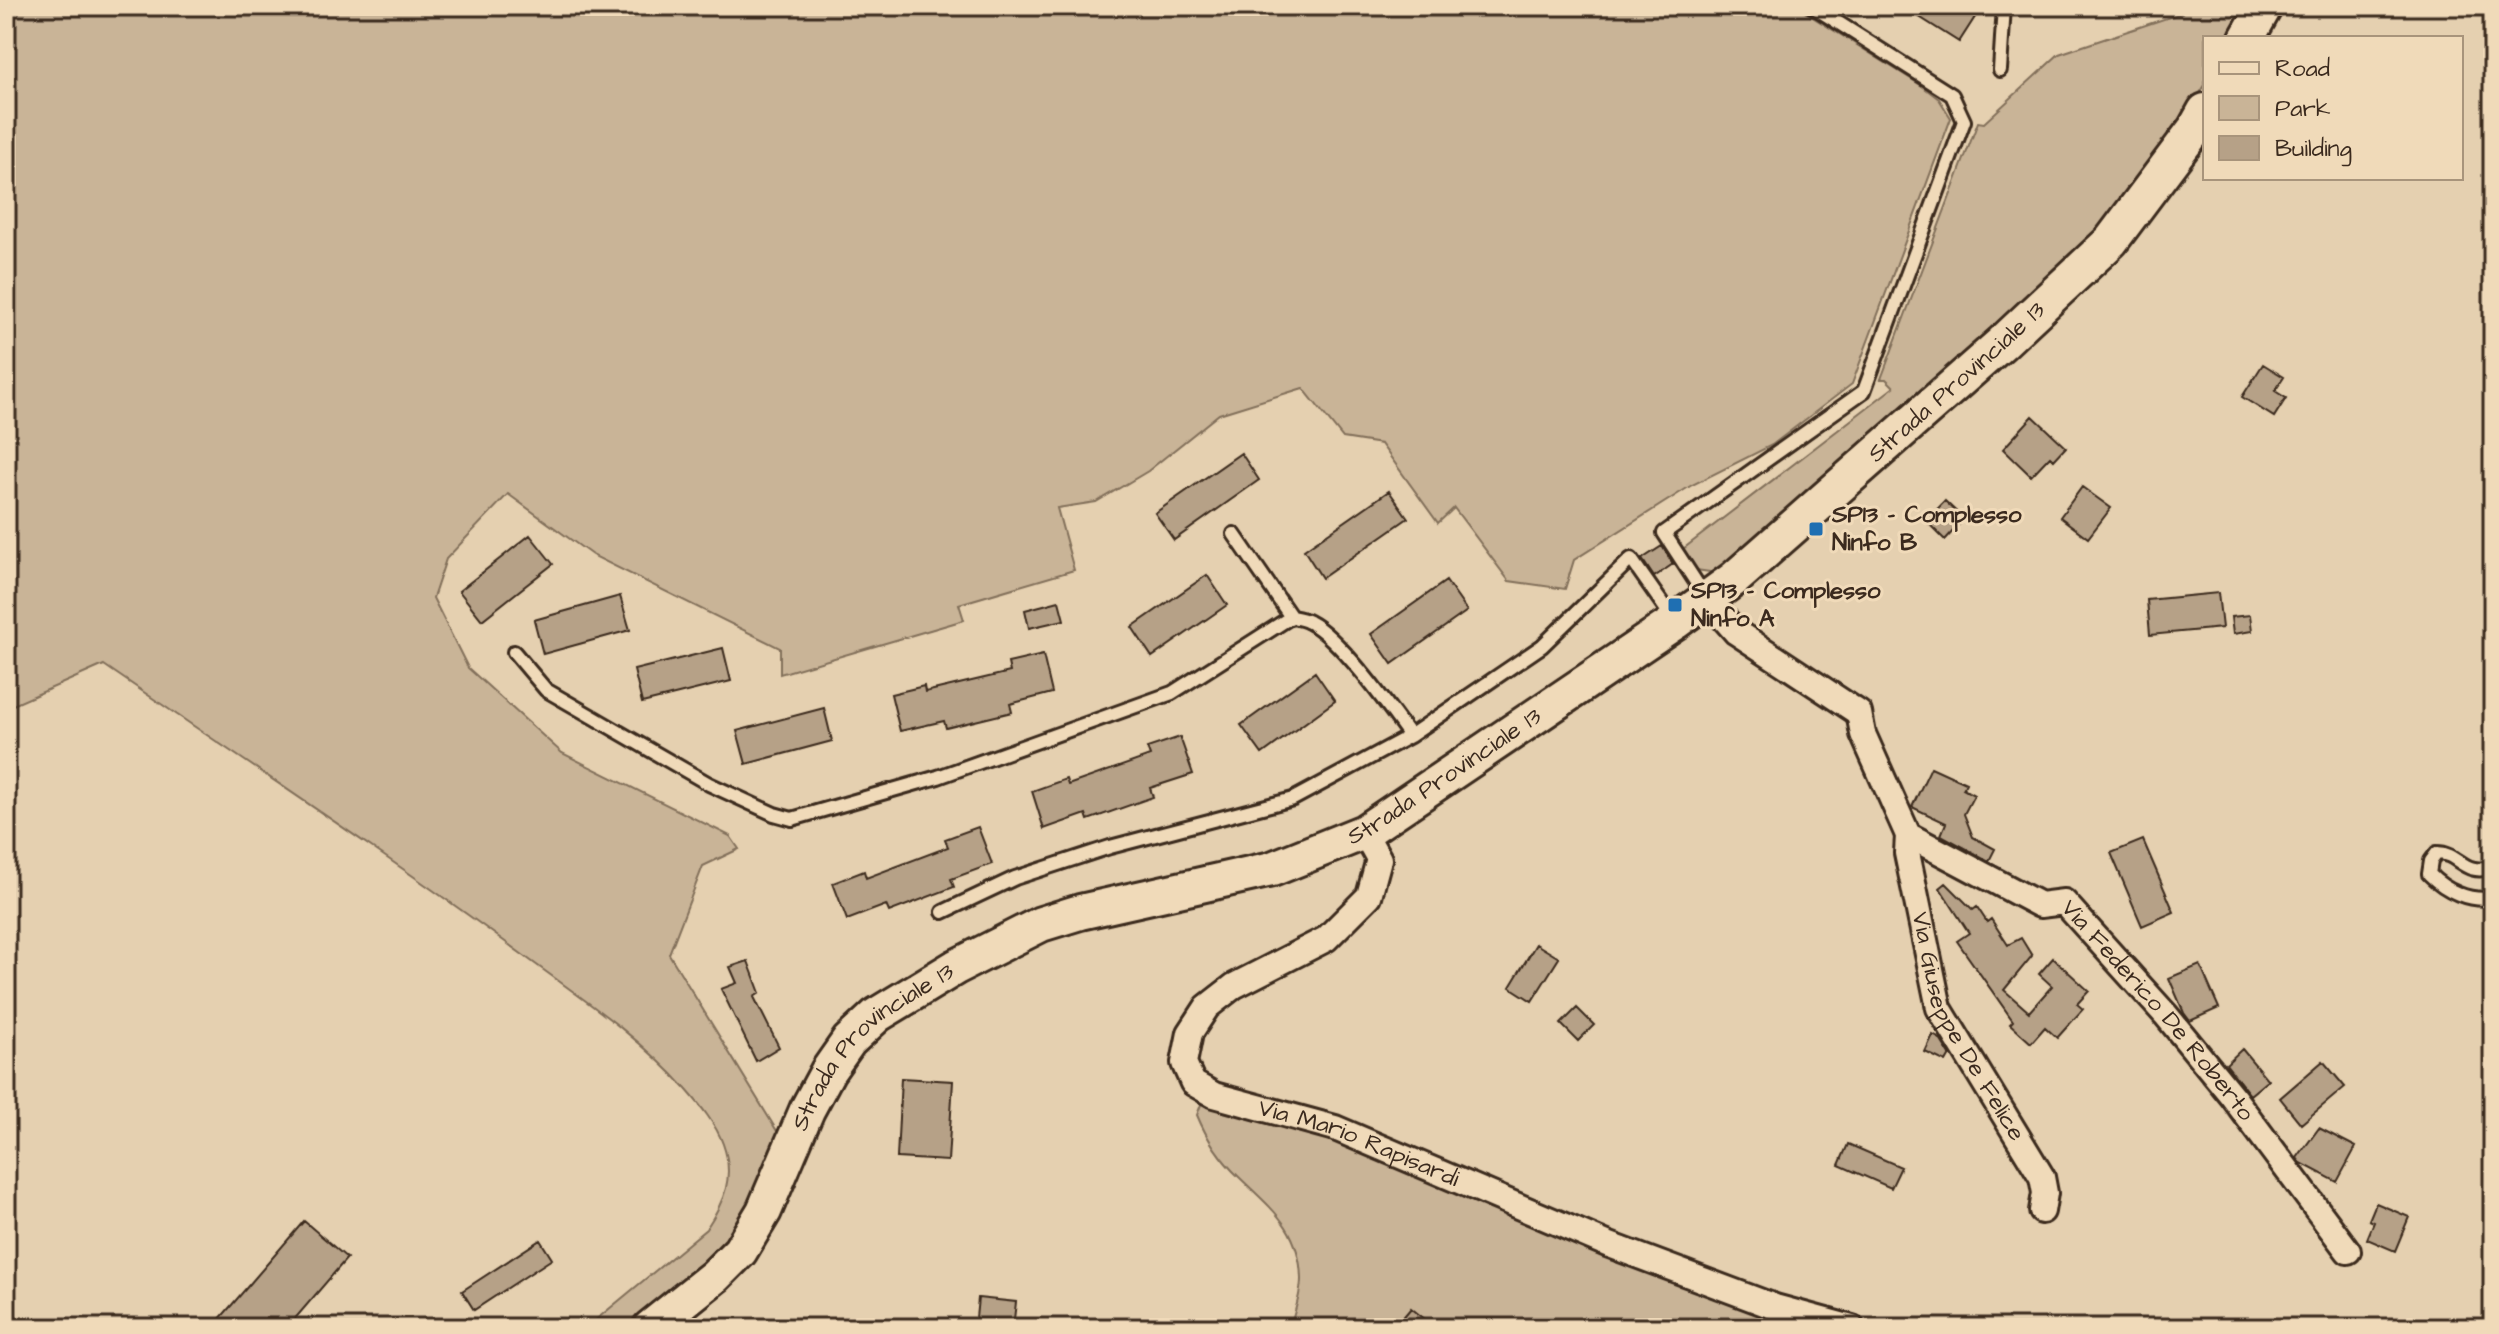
<svg xmlns="http://www.w3.org/2000/svg" width="2499" height="1334" viewBox="0 0 2499 1334" font-family="'Architects Daughter',sans-serif">
  <rect width="100%" height="100%" fill="#e5d0b0"/>
  <filter id="ink" filterUnits="userSpaceOnUse"><feTurbulence type="fractalNoise" baseFrequency=".0125" numOctaves="2"/><feDisplacementMap in="SourceGraphic" scale="16" xChannelSelector="R" yChannelSelector="G"/><feConvolveMatrix kernelMatrix="1 2 1 2 8 2 1 2 1" color-interpolation-filters="sRGB"/></filter>
  <g filter="url(#ink)">
    <!-- green -->
    <path fill="#c9b497" stroke="#826f5a" stroke-width="2" d="M6 6H1795L1922 86 1939 99 1951 118 1852 384 1772 445 1692 485 1574 560 1565 589 1509 581 1454 508 1438 523 1381 444 1343 438 1303 388 1219 414 1148 471 1096 502 1057 508 1074 570 959 604 964 620 780 674V648L592 555 508 494 446 559 433 598 468 668 562 753 730 836 739 849 703 866 669 954 780 1136 738 1230 692 1279 630 1328H586L706 1229C724 1202 735 1177 723 1144 716 1124 700 1105 686 1089 639 1036 580 997 523 955 386 854 244 761 104 665L11 706 6 704Z
      M2188 6H2251L2233 38H2205V85L2180 126 2094 237 1717 573 1696 570 1683 549 1894 387 1886 379H1881L1978 122 1984 123 2059 54 2182 13Z
      M1202 1102 1338 1140 1811 1328H1290C1294 1313 1301 1295 1301 1279 1300 1229 1272 1209 1239 1177 1221 1160 1206 1137 1197 1115Z"/>
    <!-- building -->
    <path fill="#b6a187" stroke="#3b2a1e" stroke-width="2" d="M1902 6H1964L1977 14 1959 42Z
      M2263 364 2284 377 2275 391 2286 398 2274 417 2242 397Z
      M2033 416 2066 447 2054 460 2050 456 2031 476 2003 449Z
      M1241 453 1259 480 1174 540 1155 513Z
      M2082 487 2111 508 2088 538 2060 517Z
      M1389 491 1408 518 1322 578 1304 550Z
      M1945 501 1964 519 1945 540 1926 521Z
      M530 535 553 564 482 620 459 591Z
      M1662 546 1673 564 1654 577 1642 559Z
      M1207 575 1227 605 1152 657 1132 627Z
      M1446 581 1467 611 1392 664 1371 634Z
      M2218 593 2222 628 2150 635 2147 600Z
      M620 596 630 630 543 654 534 620Z
      M1059 601 1064 620 1029 628 1025 610Z
      M2250 615 2252 631 2233 634 2231 617Z
      M723 648 731 681 642 703 634 670Z
      M1043 655 1052 693 1010 704 1012 712 946 728 944 721 900 731 891 694 924 686 925 692 1010 672 1008 663Z
      M1315 672 1335 701 1262 754 1241 725Z
      M824 708 832 741 746 764 737 731Z
      M1180 737 1193 774 1150 788 1153 797 1088 820 1086 814 1044 829 1032 791 1066 779 1068 785 1150 756 1147 748Z
      M1931 767 1966 783 1963 789 1974 795 1964 814 1973 837 1995 849 1989 861 1941 835 1946 823 1912 807Z
      M978 827 992 864 951 879 954 887 889 912 886 905 847 920 833 883 864 871 866 878 948 847 945 839Z
      M2143 840 2174 912 2142 926 2111 853Z
      M1946 883 1973 910 1977 907 1987 922 1991 919 2008 945 2021 938 2032 956 2004 990 2029 1012 2052 986 2039 974 2053 958 2089 991 2077 1004 2083 1009 2057 1038 2045 1027 2031 1043 2010 1024 2013 1021 1957 941 1969 933 1940 888Z
      M1536 944 1559 958 1532 1001 1510 987Z
      M748 961 760 993 754 997 779 1047 756 1061 721 989 737 983 730 967Z
      M2200 965 2219 1008 2190 1021 2184 1013 2169 978Z
      M1577 1008 1594 1025 1578 1041 1561 1024Z
      M1933 1035 1940 1039 1950 1055 1946 1062 1925 1052Z
      M2242 1049 2268 1080 2250 1095 2226 1064Z
      M2323 1061 2345 1087 2301 1124 2280 1098Z
      M901 1078 953 1081 948 1161 897 1158Z
      M2319 1128 2356 1147 2337 1182 2301 1163 2297 1158Z
      M1848 1144 1901 1167 1891 1188 1839 1165Z
      M2376 1203 2409 1217 2395 1251 2367 1239 2374 1222 2369 1220Z
      M304 1221 347 1258 287 1328H212Z
      M540 1240 552 1259 474 1310 462 1291Z
      M978 1298 1016 1302 1013 1328H975Z
      M1411 1308 1436 1328H1394Z"/>
    <g fill="none" stroke-linecap="round" stroke-linejoin="round">
      <defs>
        <path id="lane" d="M2000 70 2004 6
          M1234 534 1291 617
          M1705 596 1664 533 1864 391 1964 121 1952 95 1812 6
          M514 652 546 690 709 784 774 814 792 819 938 777 1172 693 1291 617C1297 618 1304 619 1309 622 1339 637 1389 707 1410 736
          M2493 867C2463 877 2460 853 2437 853L2431 861 2429 874C2446 891 2469 902 2493 898
          M943 912 1015 878 1110 847 1293 799 1410 736 1542 646 1631 559 1673 619"/>
        <g id="street">
          <path id="s1" d="M1707 599 1736 632 1859 713 1863 734 1908 835 2040 905 2064 902 2166 1015 2233 1097 2348 1251"/>
          <path id="s2" d="M1364 832 1379 859 1369 896 1326 939 1234 986 1207 1007 1190 1033 1184 1063 1193 1083 1214 1095 1335 1128 1607 1244 1775 1307 1852 1328"/>
          <path id="s3" d="M1908 835 1907 853 1939 1008 2042 1177 2045 1193 2042 1211"/>
        </g>
        <g id="secondary">
          <path d="M2247 38 2265 6"/>
          <path id="s4" d="M650 1328 715 1276 740 1251 764 1211 807 1110 828 1071 849 1041 877 1015 956 967 1041 924 1080 912 1272 869 1364 832 1675 622 1734 579 2002 343 2111 241 2195 129 2205 111"/>
        </g>
      </defs>
      <!-- lane casing -->
      <use href="#lane" stroke="#3b2a1e" stroke-width="18"/>
      <!-- street casing -->
      <use href="#street" stroke="#3b2a1e" stroke-width="30"/>
      <!-- secondary casing -->
      <use href="#secondary" stroke="#3b2a1e" stroke-width="40"/>
      <!-- lane -->
      <use href="#lane" stroke="#f0dab9" stroke-width="12"/>
      <!-- street -->
      <use href="#street" stroke="#f0dab9" stroke-width="24"/>
      <!-- secondary -->
      <use href="#secondary" stroke="#f0dab9" stroke-width="34"/>
    </g>
  </g>
  <!-- markers -->
  <g fill="#1f6fb2" stroke="#f0dab9" stroke-width="3">
    <rect x="1808" y="521" width="16" height="16" rx="4"/>
    <rect x="1667" y="597" width="16" height="16" rx="4"/>
  </g>
  <g text-anchor="middle" dominant-baseline="central" stroke-width="6" stroke-linejoin="round" paint-order="stroke">
    <!-- street labels -->
    <g font-size="24" fill="#3b2a1e" stroke="#f0dab9">
      <text stroke="none"><textPath href="#s4" startOffset="1664">Strada Provinciale 13</textPath></text>
      <text stroke="none"><textPath href="#s4" startOffset="1016">Strada Provinciale 13</textPath></text>
      <text stroke="none"><textPath href="#s1" startOffset="640">Via Federico De Roberto</textPath></text>
      <text stroke="none"><textPath href="#s3" startOffset="204">Via Giuseppe De Felice</textPath></text>
      <text stroke="none"><textPath href="#s4" startOffset="368">Strada Provinciale 13</textPath></text>
      <text stroke="none"><textPath href="#s2" startOffset="528">Via Mario Rapisardi</textPath></text>
    </g>
    <!-- poi labels -->
    <g font-size="24" font-weight="bold" fill="#3b2a1e" stroke="#f0dab9" text-anchor="start">
      <text x="1832" y="515">SP13 - Complesso<tspan x="1832" dy="28">Ninfo B</tspan></text>
      <text x="1691" y="591">SP13 - Complesso<tspan x="1691" dy="28">Ninfo A</tspan></text>
    </g>
  </g>
  <!-- margin -->
  <rect width="2499" height="1334" fill="none" stroke="#f0dab9" stroke-width="32"/>
  <rect x="16" y="16" width="2467" height="1302" fill="none" stroke="#3b2a1e" stroke-width="3" filter="url(#ink)"/>
  <!-- legend -->
  <rect x="2203" y="36" width="260" height="144" fill="#f0dab9" stroke="#a8947b" stroke-width="2"/>
  <rect x="2219" y="62" width="40" height="12" fill="#f0dab9" stroke="#a8947b" stroke-width="2"/>
  <text x="2275" y="76" font-size="24" fill="#3b2a1e">Road</text>
  <rect x="2219" y="96" width="40" height="24" fill="#c9b497" stroke="#a8947b" stroke-width="2"/>
  <text x="2275" y="116" font-size="24" fill="#3b2a1e">Park</text>
  <rect x="2219" y="136" width="40" height="24" fill="#b6a187" stroke="#a8947b" stroke-width="2"/>
  <text x="2275" y="156" font-size="24" fill="#3b2a1e">Building</text>
</svg>
